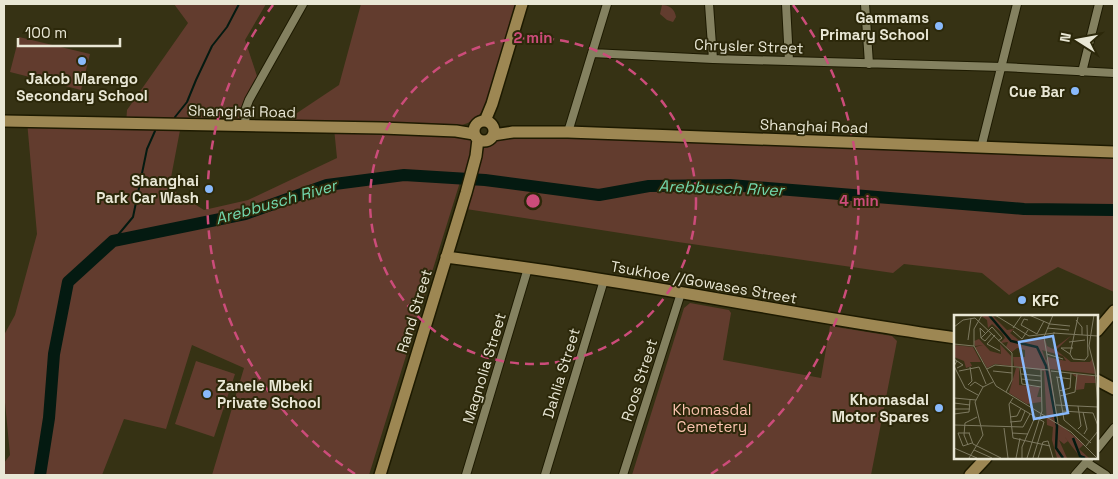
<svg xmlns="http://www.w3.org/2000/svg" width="1118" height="479" viewBox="0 0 1118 479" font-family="'Space Grotesk',sans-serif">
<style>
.green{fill:#623c2e;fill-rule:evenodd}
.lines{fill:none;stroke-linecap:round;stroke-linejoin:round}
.stream{stroke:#041a11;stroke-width:2}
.river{stroke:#041a11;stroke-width:12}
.street-casing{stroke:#1d1a00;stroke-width:10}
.secondary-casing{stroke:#1d1a00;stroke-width:14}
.street{stroke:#848160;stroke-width:8}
.secondary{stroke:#9d8753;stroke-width:11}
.ring{fill:none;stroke:#cc4c7a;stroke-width:2.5;stroke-dasharray:9 6}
.poi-dot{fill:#89bafc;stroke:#2c280a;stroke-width:2}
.labels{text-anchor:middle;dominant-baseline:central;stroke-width:4;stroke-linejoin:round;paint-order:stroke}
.poi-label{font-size:15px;font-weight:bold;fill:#e9e7d5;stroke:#2c280a;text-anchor:end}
.street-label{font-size:15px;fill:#e9e7d5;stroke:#2c280a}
.park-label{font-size:15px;fill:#fac3af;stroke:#2c280a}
.water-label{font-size:16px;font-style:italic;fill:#72d8ad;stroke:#2c280a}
.inset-river{fill:none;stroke:#041a11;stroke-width:2.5}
.inset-road{fill:none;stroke:#7e7a61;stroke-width:1}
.view{fill:#89bafc;fill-opacity:0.15;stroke:#89bafc;stroke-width:2.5}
.inset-edge{fill:none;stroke:#e9e7d5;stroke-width:2.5}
.centre{fill:#cc4c7a;stroke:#2c280a;stroke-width:2.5}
.ring-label{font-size:15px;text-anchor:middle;font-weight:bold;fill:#cc4c7a;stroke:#2c280a;stroke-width:4;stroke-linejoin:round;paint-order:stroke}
</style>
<rect width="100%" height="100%" fill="#363214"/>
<path class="green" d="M174,4H266L245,40L259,82L249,100L245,125H181L169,188L204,210L248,200L337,158L334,128L474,134L469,179L404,175L375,179L406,176L459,180L460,182L369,475H212L244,368L192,345L166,429L124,419L102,475H4V463L10,455L4,392V335L15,315L37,234L27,121L126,124L127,110L188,23ZM102,251L71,281L69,284L56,354L49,421L54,354L68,282Z
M361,4H517L487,103C480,117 472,124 456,126L292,122L291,117L339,85Z
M662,5C669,5 675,9 676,17L673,22L667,20L660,14Z
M19,37L90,54L81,90L10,72Z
M493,135L1114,152V292L1058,267L1009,295L982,273L904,264L893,273L678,242L466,209L486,141L490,139Z
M690,303L729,310L731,313L723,360L821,378L830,326L892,336L897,341L871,475H632L684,308Z
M196,361L235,374L214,437L175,424Z"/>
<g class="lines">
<path class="stream" d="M175,117L187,102L196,80L212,46L227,27L239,4
M113,241L133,217L147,149L155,131"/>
<path class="river" d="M40,475L49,418L54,354L68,282L113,241L245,214L327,185L404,175L485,180L599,195L649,186L730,185L1024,209L1114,210"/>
<defs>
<path id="street" d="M709,4L713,59
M786,4L789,61
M865,4L869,64
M592,53L713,59L1002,67L1114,73
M1082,72L1099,4
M245,125L246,108L249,100L303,4
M568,132L607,4
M981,148L1017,4
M1097,449L1114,428
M1086,462L1106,475
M466,475L528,268
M545,475L604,280
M623,475L681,293
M1075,475L1090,458"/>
<path id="secondary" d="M474 131a10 10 0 1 1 20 0a10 10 0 1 1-20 0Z
M4,121L382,128L456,131L474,134
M485,121L492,104L522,4
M493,135L513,132H568L1114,152
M446,257C499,264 552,271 604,280C721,298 838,322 956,338
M1097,331L1114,311
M1097,380L1114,389
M380,475L466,193L476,156L478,139
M970,475L986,458"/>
</defs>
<use href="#street" class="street-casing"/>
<use href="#secondary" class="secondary-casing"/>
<use href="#street" class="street"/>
<use href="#secondary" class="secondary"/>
</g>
<g class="ring">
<circle cx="533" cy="201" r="163"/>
<path d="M355 474A326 326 0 0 1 273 5M793 5A326 326 0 0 1 711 474"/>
</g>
<g class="poi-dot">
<circle cx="939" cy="26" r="5"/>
<circle cx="82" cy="61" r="5"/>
<circle cx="1075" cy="91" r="5"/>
<circle cx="209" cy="189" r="5"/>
<circle cx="1022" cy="300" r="5"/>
<circle cx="207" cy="394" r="5"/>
<circle cx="939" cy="408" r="5"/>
</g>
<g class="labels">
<g class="poi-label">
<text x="929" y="17">Gammams<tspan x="929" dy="17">Primary School</tspan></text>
<text x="82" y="78" text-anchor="middle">Jakob Marengo<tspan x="82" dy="17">Secondary School</tspan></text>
<text x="1065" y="91">Cue Bar</text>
<text x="199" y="180">Shanghai<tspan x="199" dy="17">Park Car Wash</tspan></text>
<text x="1032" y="300" text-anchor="start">KFC</text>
<text x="217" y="385" text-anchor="start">Zanele Mbeki<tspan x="217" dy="17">Private School</tspan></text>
<text x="929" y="399">Khomasdal<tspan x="929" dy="17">Motor Spares</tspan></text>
</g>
<g class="street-label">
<text transform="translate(749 46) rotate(2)">Chrysler Street</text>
<text transform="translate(242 111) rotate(1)">Shanghai Road</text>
<text transform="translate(814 126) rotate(2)">Shanghai Road</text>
<text transform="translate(704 282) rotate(10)">Tsukhoe //Gowases Street</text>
<text transform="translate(414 311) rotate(-73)">Rand Street</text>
<text transform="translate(484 368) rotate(-73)">Magnolia Street</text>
<text transform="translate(561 373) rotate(-73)">Dahlia Street</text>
<text transform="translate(639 380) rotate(-72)">Roos Street</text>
</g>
<g class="park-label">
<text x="712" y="409">Khomasdal<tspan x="712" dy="17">Cemetery</tspan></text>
</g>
<g class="water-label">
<text transform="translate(721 188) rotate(2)">Arebbusch River</text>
<text transform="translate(276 202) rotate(-16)">Arebbusch River</text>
</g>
</g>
<g transform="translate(954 315)">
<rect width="144" height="144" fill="#363214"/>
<path d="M26,0L39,1L53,15L60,14L56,18L67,27L91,24L93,31L99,34L118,20L102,35L117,47H136L138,44L142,59L96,54L103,107L130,129L125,134L135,143L126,142L110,121L114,126L110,129L105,125L113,143H103L98,125L99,112L93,110L90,56L60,51L59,42H71V35L63,33L58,37L52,32L54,27L46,28L51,23L48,18L38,9L34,13L33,5ZM88,35L109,41L112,46L94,42L92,46ZM25,24L36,36L47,39L46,29L57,41L58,51L41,49L33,53L21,32L29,30L21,31L20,26ZM0,30L19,32L27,47H16L18,51L12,53L10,46L0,42ZM62,53H65V70L86,72L83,82H87V87L73,89L55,78ZM118,59L140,61L142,68H131L130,74L122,75V62Z" fill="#623c2e" fill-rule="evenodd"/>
<path class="inset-river" d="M35,0L57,26L83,32L92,51L103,111L102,133L109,143M119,123L126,141L131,143"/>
<path class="inset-road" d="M28,0L20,14V31L42,71L117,117L143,143M41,0L75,21L101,18M75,0L96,9L116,11M99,0L90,22L104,108M140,0L135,31L141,55L144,92M124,2L116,39L119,44L131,45L134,41L133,10M74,5L70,4L67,10L83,19L90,6M122,5L128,12V20M0,12L9,5L21,3L58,38V65L52,77M59,13L68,0M93,13L115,15M59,16L68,24L74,15M38,18L31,26L27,23L38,12L48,23L44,26M99,18L144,21M41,20L33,29L46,36M27,23L26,13L32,19M14,25L17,3M115,27L131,25M0,29L20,31M93,39L109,44M116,39L107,33H119M0,44L9,50L3,53M3,46L0,51L11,73L24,80M66,53L68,69L87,72M33,54L41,50L95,55M5,56L25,52L32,69M39,56L58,58M97,56L143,61M67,59L87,61M102,62L117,64M103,62L110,105L137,128M67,64L87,66M14,70L18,66L16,52M16,71L21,67L29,72M105,76L116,73L117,58M106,81L121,77L123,59M0,83L22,85M59,83L55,89L59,123L96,131M56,87L90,107L79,143M0,88L16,90M102,90L144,92M124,91L127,111L124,114M0,94H16M108,96L139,98L144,111M129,97L133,114L130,119M0,99L15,97L16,85M56,102L63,101L67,93M56,107L67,106L71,96M0,110L69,112L76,99M50,113L54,143M15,118L19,129L47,143M16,118H4L9,131L18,128M58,118L74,119M14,130L10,120L11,108L23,102M132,131L144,116M0,133L23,143M20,135L38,143M15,143L29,120L21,87L29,72L39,67M62,143L66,123M68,143V132L81,102M73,143L88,96L87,55M84,143L89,127L94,126L99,143"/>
<path class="view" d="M99,21L114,98L80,104L65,27Z"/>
<rect width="144" height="144" class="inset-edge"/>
</g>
<circle cx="533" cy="201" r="8" class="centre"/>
<g class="ring-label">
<text x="533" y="43">2 min</text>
<text x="859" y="206">4 min</text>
</g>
<rect width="1118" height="479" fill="none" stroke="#e9e7d5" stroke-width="10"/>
<g transform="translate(1078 40) rotate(281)" stroke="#2c280a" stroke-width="4" paint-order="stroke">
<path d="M0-4L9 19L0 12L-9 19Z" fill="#e9e7d5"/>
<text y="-8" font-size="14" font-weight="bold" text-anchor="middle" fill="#e9e7d5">N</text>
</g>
<path d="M18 38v8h102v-8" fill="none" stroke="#e9e7d5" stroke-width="2.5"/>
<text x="25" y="38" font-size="15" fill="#e9e7d5" stroke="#2c280a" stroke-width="4" paint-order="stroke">100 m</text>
</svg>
